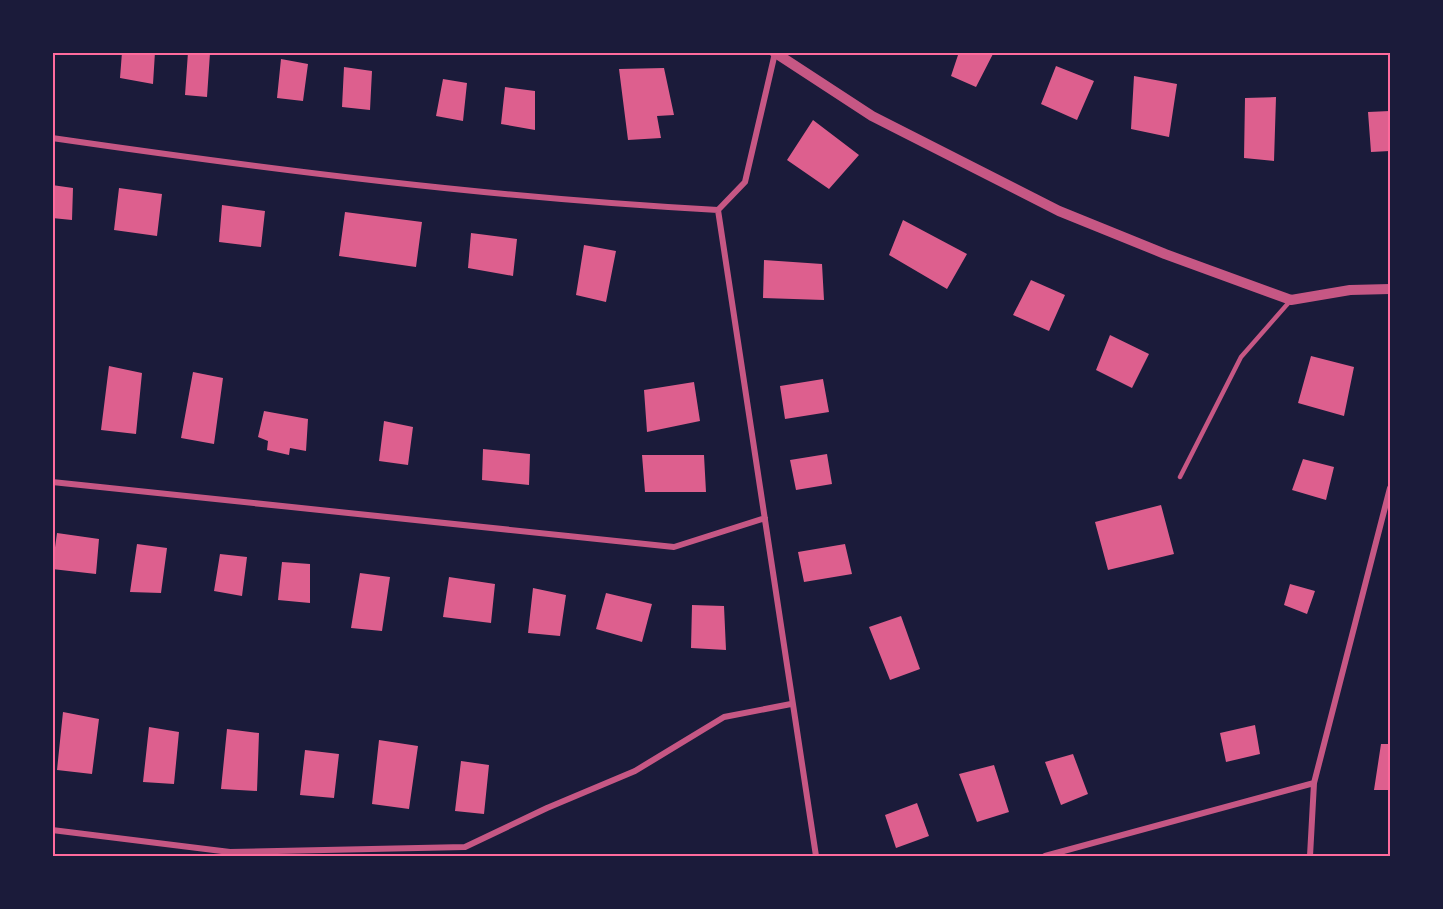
<svg xmlns="http://www.w3.org/2000/svg" width="1443" height="909" viewBox="0 0 1443 909" font-family="'DejaVu Sans',sans-serif">
<style>
.building{fill:#dd5f8e}
.lines{fill:none;stroke-linecap:round;stroke-linejoin:round}
.service{stroke:#c65784;stroke-width:4.5}
.minor{stroke:#c65784;stroke-width:6}
.tertiary{stroke:#c65784;stroke-width:10}
.neatline{fill:none;stroke:#ff6b9d;stroke-width:2}
</style>
<rect width="100%" height="100%" fill="#1b1b3a"/>
<path class="building" d="M122,52H155L153,84L120,78Z
M188,52L210,53L207,97L185,95Z
M959,52H994L976,87L951,76Z
M281,59L308,64L303,101L277,98Z
M1056,66L1094,81L1077,120L1041,104Z
M344,67L372,71L370,110L342,107Z
M664,68L674,115L657,116L661,138L628,140L619,69Z
M1134,76L1177,84L1169,137L1131,129Z
M443,79L467,83L463,121L436,116Z
M505,87L535,91V130L501,124Z
M1276,97L1274,161L1244,158L1245,98Z
M1390,111V151L1371,152L1368,112Z
M813,120L859,155L829,189L787,160Z
M52,185L73,188L72,220L52,218Z
M119,188L162,194L157,236L114,230Z
M222,205L265,211L261,247L219,242Z
M345,212L422,222L416,267L339,256Z
M903,220L967,254L947,289L889,255Z
M471,233L517,239L513,276L468,268Z
M584,245L616,251L606,302L576,295Z
M764,260L822,264L824,300L763,298Z
M1031,280L1065,295L1049,331L1013,315Z
M1110,335L1149,354L1132,388L1096,370Z
M1311,356L1354,367L1344,416L1298,403Z
M109,366L142,373L136,434L101,430Z
M193,372L223,378L214,444L181,438Z
M823,379L829,412L785,419L780,386Z
M694,382L700,421L647,432L644,390Z
M264,411L308,419L306,451L290,448L289,455L267,450L268,441L258,437Z
M384,421L413,427L408,465L379,461Z
M483,449L530,454L529,485L482,480Z
M827,454L832,484L796,490L790,460Z
M642,455H704L706,492H645Z
M1303,459L1334,467L1326,500L1292,490Z
M1161,505L1174,554L1108,570L1095,522Z
M57,533L99,539L96,574L52,569Z
M137,544L167,548L161,593L130,592Z
M845,544L852,574L804,582L798,552Z
M220,554L247,557L242,596L214,591Z
M282,562L310,564V603L278,600Z
M360,573L390,577L382,631L351,628Z
M449,577L495,584L491,623L443,617Z
M1290,584L1315,591L1307,614L1284,605Z
M533,588L566,595L560,636L528,633Z
M606,593L652,604L642,642L596,629Z
M692,605L724,606L726,650L691,648Z
M901,616L920,669L890,680L869,627Z
M63,712L99,719L92,774L57,770Z
M1255,725L1260,754L1226,762L1220,733Z
M149,727L179,732L174,784L143,782Z
M227,729L259,733L257,791L221,789Z
M379,740L418,746L409,809L372,804Z
M1381,744H1390V790H1374Z
M305,750L339,754L334,798L300,795Z
M1073,754L1088,794L1061,805L1045,762Z
M461,761L489,765L484,814L455,811Z
M994,765L1009,812L977,822L959,774Z
M917,803L929,836L896,848L885,815Z"/>
<g class="lines">
<path class="service" d="M1180,477L1241,357L1291,300"/>
<path class="minor" d="M775,53L745,182L718,210L816,856
M52,138C273,170 495,198 718,210
M52,482L674,547L765,518
M52,830L230,852L465,847L547,808L635,771L724,717L791,704
M1045,856L1314,783
M1310,856L1314,783L1390,488"/>
<path class="tertiary" d="M774,52L872,116L1059,211L1165,254L1291,300L1350,290L1390,289"/>
</g>
<rect width="1443" height="909" fill="none" stroke="#1b1b3a" stroke-width="108"/>
<rect x="54" y="54" width="1335" height="801" class="neatline"/>
</svg>
